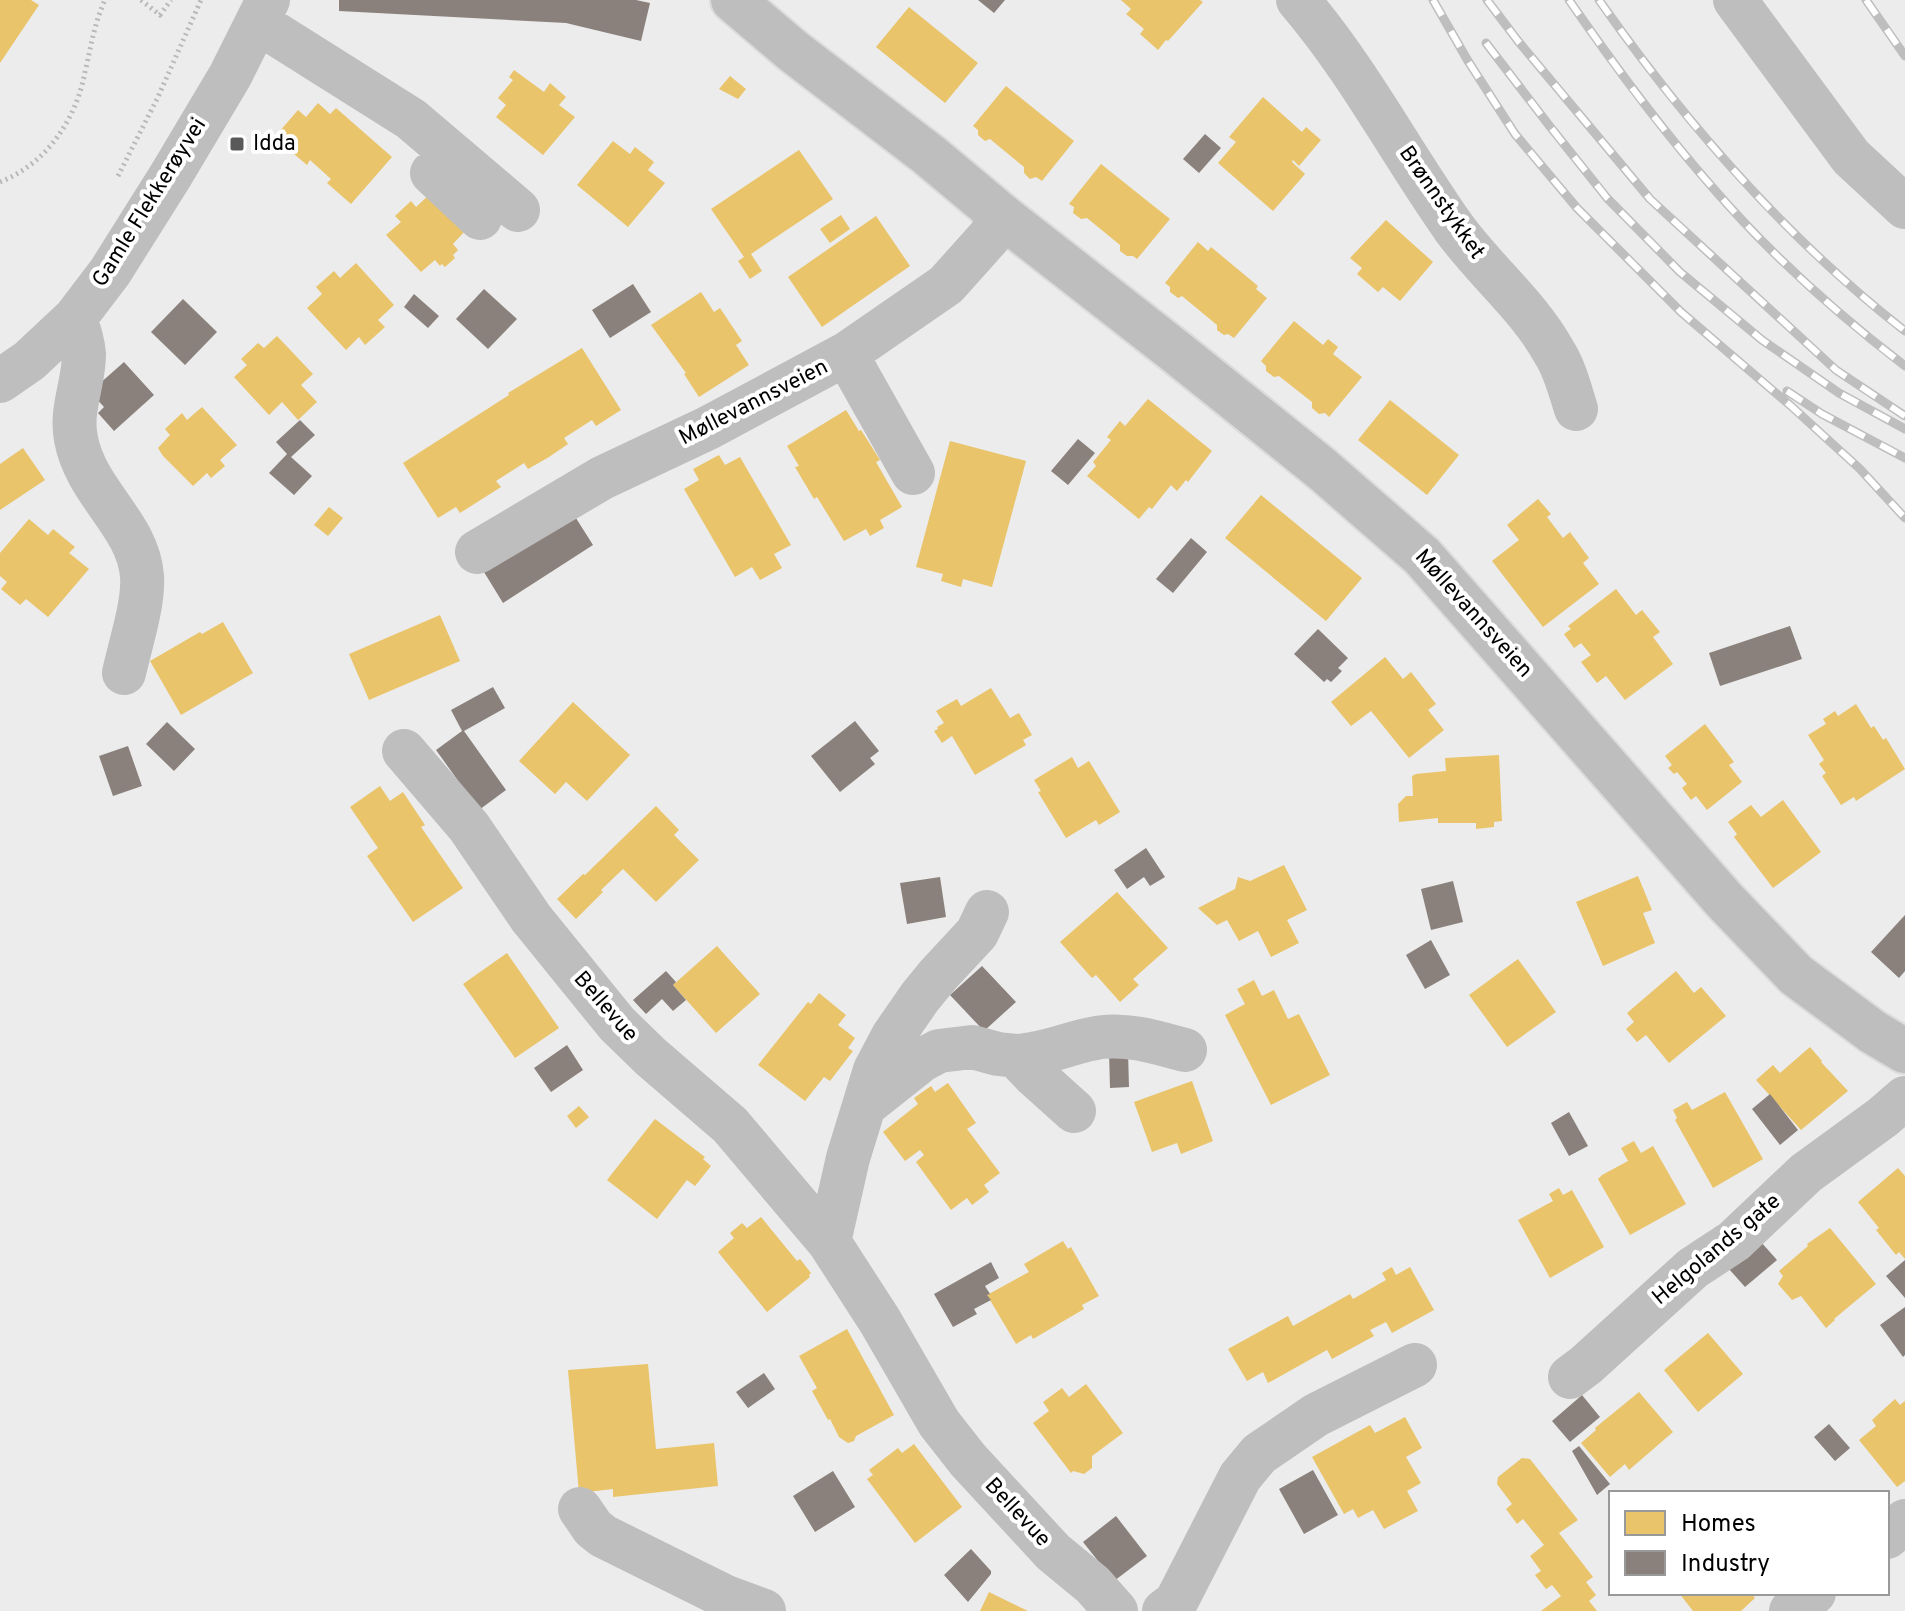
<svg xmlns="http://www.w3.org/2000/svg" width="1905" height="1611" viewBox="0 0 1905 1611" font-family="Overpass,sans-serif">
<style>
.green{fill:#ececec;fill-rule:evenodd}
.homes{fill:#e9c46a}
.industry{fill:#8a817c}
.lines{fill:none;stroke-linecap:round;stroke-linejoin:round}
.major-casing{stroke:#dbdbdb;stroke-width:48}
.path{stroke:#b9b9b9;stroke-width:5;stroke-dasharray:2 4;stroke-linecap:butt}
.minor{stroke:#bebebe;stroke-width:44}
.major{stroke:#bebebe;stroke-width:44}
.rail-casing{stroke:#bebebe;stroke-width:9}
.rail{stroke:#fff;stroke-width:6;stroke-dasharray:18;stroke-linecap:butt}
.poi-dot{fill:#595959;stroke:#fff;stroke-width:3}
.labels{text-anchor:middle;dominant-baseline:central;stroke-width:8;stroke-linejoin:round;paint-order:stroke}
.poi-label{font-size:22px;fill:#000;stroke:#fff;text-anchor:start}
.street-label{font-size:22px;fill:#000;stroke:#fff}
</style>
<rect width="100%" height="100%" fill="#fff"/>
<path class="green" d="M0,0H1905V1611H0ZM1611,1493H1887V1593H1611Z"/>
<path class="homes" d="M0,0H31L39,5L0,63Z
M1121,0H1200L1203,2L1168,41L1166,40L1158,50L1140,34L1144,29L1126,14L1131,9Z
M909,7L978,63L945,103L876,47Z
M514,70L544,92L550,83L566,97L559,105L575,117L543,155L496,117L506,105L498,98L513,80L509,77Z
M730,76L746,89L738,99L719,89Z
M1006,86L1074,141L1042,181L1036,177L1030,179L1024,173V167L990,139L985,141L978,135V130L973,126Z
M1263,97L1302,132L1306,127L1321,140L1299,166L1293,160L1292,162L1305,174L1273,211L1218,163L1236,142L1229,137Z
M318,103L330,114L336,108L392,157L351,204L327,183L331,179L310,160L307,165L282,144L287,139L279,132L298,110L306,117Z
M613,141L630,154L635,147L654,162L648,170L665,183L628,227L577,185Z
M799,150L833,199L751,254L762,271L750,279L738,261L744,257L711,209Z
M1101,164L1170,219L1137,259L1133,256H1127L1120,251V245L1087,218L1081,219L1073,213L1074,207L1069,204Z
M430,194L465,231L453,244L458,250L453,255L455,258L445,267L442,264L440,266L435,260L421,272L386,235L401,222L395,216L411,201L416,207Z
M841,215L850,229L830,243L820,229Z
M876,216L910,266L822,327L788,277Z
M1386,220L1433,262L1400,301L1383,287L1378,292L1357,274L1362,268L1350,258Z
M1198,242L1208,251L1211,247L1258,286L1256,289L1267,298L1234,338L1228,334L1224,335L1217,330V325L1182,296L1178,298L1170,292V287L1165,283Z
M356,263L394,305L378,320L385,327L365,345L359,337L346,350L307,308L322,294L316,287L334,271L340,278Z
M701,292L714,312L720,308L742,341L736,345L749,365L699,397L684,374L686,373L651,325Z
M1294,321L1323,345L1328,339L1338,347L1333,354L1362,377L1329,417L1325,413L1319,414L1312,408V402L1279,376L1274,377L1266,371V366L1261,361Z
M277,336L313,374L301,385L317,402L298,420L282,402L269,415L234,377L247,365L241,359L258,343L264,348Z
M582,348L621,410L596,426L592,420L564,438L568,444L549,457L528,469L524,463L496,481L501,487L460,513L456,507L438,518L403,463L509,395L508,393Z
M1148,399L1212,451L1188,482L1186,480L1177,491L1171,485L1152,509L1149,507L1139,519L1087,476L1096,466L1093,462L1111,440L1107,437L1120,421L1125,426Z
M1390,400L1459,455L1427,495L1358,440Z
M202,407L237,445L220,460L225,466L211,478L207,473L193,486L163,456L158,448L170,435L165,429L182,413L187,420Z
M846,410L859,431L861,430L880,460L876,462L902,507L880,520L884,528L870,536L866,529L844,541L817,497L814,499L795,467L799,466L787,446Z
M950,441L1026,461L992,587L963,579L961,587L941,581L943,574L916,567Z
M23,448L45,480L0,510V464Z
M719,455L725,465L740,457L791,545L774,554L782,568L760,580L752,567L735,577L684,489L699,480L693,469Z
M1261,495L1362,578L1326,621L1225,538Z
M1538,499L1551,514L1547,517L1563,538L1570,532L1589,558L1583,563L1599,584L1543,627L1492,561L1519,540L1507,525Z
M329,507L343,518L328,536L314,525Z
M29,519L48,535L53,529L75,547L69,553L89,569L48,617L26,599L20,605L1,589L7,582L0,576V553Z
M1616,589L1636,615L1642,610L1660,632L1653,637L1673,664L1625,700L1606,676L1597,683L1581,662L1591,655L1581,643L1574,648L1564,634L1571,629L1568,626Z
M440,615L460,661L369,700L349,654Z
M223,622L253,673L181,715L150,661L200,632L202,634Z
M1385,657L1403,679L1411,672L1436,704L1428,710L1444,730L1409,758L1371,711L1351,726L1331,702Z
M991,688L1010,718L1019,713L1032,735L1023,740L1026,745L975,775L952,736L942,743L934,731L938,729L937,727L944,723L936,711L957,699L961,706Z
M573,702L630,755L587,801L566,782L555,794L519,761Z
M1856,704L1871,728L1874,726L1883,740L1886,738L1905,769L1856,801L1854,797L1841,805L1822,776L1826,773L1819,764L1824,760L1808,735L1826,724L1823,719L1835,711L1838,716Z
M1705,724L1734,762L1729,765L1742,782L1707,810L1696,796L1691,800L1682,788L1687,784L1677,772L1674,774L1668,768L1672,765L1665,756Z
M1499,755L1502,821L1494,822V827L1476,829V823H1438V818L1399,822L1398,804L1406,796H1413L1412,776L1416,774L1446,771L1445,758Z
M1072,757L1078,768L1089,761L1120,812L1099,825L1096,820L1066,838L1038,792L1041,791L1034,780Z
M380,786L390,801L403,792L425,825L421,827L463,888L413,922L367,856L378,848L350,807Z
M1783,800L1821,852L1773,888L1734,837L1737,834L1728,822L1751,805L1761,817Z
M656,806L679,830L674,835L699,860L656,902L623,869L601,890L603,892L576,919L557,899L583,874L585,875Z
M1284,865L1307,910L1287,920L1299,943L1271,957L1258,931L1239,941L1227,920L1217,925L1198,908L1235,889L1238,877L1250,881Z
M1638,876L1652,910L1643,913L1655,943L1603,966L1576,902Z
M1117,892L1168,948L1133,979L1139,985L1120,1002L1096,975L1092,978L1060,942Z
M717,946L760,994L716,1033L673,985Z
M507,953L559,1028L515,1058L463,984Z
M1518,959L1556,1012L1507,1047L1469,995Z
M1676,971L1694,993L1701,987L1726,1016L1669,1063L1646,1035L1637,1042L1626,1029L1634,1022L1627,1013Z
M1254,980L1262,996L1274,990L1288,1019L1299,1014L1330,1075L1271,1105L1225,1015L1245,1004L1237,989Z
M819,993L846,1015L838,1025L855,1038L848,1048L853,1051L830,1081L824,1077L805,1101L758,1065L808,1002L811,1004Z
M1810,1047L1822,1061L1821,1062L1848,1091L1801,1130L1756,1080L1773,1065L1780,1073Z
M1192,1081L1213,1141L1181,1154L1177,1143L1152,1152L1134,1102Z
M948,1083L976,1123L967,1129L1000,1173L984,1185L989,1192L972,1205L967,1198L951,1210L916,1162L924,1155L920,1150L905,1161L883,1132L918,1104L914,1098L931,1086L935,1092Z
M1725,1092L1763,1159L1713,1188L1675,1120L1677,1118L1673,1110L1687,1102L1692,1110Z
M579,1106L589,1117L576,1128L567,1116Z
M655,1119L705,1157L703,1159L711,1166L695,1186L687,1180L657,1219L607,1180Z
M1634,1141L1641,1153L1653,1146L1686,1204L1630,1235L1598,1179L1602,1175L1628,1161L1621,1148Z
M1898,1168L1905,1176V1259L1899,1252L1896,1255L1876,1230L1879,1228L1858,1202Z
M1559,1188L1563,1195L1572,1190L1604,1247L1550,1278L1518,1220L1553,1201L1549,1194Z
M761,1217L797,1261L800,1259L811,1273L809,1275L810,1277L767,1312L718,1252L734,1238L730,1233L742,1223L747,1228Z
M1830,1228L1876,1284L1834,1319L1835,1320L1826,1328L1801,1296L1792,1300L1778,1284L1783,1276L1779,1271L1808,1246L1807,1244Z
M1063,1241L1068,1249L1071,1247L1099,1296L1082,1305L1084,1309L1033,1339L1031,1335L1016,1344L987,1295L1029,1272L1024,1264Z
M1392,1267L1396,1275L1410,1267L1434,1310L1392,1333L1386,1322L1370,1330L1374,1336L1332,1359L1327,1350L1268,1383L1263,1372L1247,1381L1228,1349L1288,1316L1293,1326L1350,1294L1353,1299L1386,1280L1382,1273Z
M847,1329L894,1415L856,1436L854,1441L848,1443L839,1437L830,1419L828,1420L812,1391L817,1388L799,1356Z
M1708,1333L1743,1374L1698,1412L1664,1370Z
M648,1364L656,1449L714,1443L718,1486L613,1497V1489L579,1493L568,1370Z
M1086,1384L1123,1433L1092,1456V1468L1084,1474L1073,1471L1071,1473L1033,1423L1049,1411L1043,1402L1062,1388L1069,1397Z
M1639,1392L1673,1432L1629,1470L1625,1464L1610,1477L1581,1443L1596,1430L1595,1428Z
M1895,1399L1900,1405L1905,1401V1481L1897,1487L1859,1440L1876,1426L1872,1420Z
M1405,1417L1422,1448L1406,1457L1421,1483L1407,1491L1418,1511L1384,1529L1373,1510L1358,1518L1353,1509L1344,1514L1312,1457L1370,1425L1375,1433Z
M914,1444L962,1507L915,1543L867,1479L873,1475L869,1470L898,1448L902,1453Z
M1522,1458L1530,1459L1578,1520L1559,1533L1593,1577L1586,1582L1596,1595L1589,1601L1597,1611H1541L1561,1596L1552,1585L1546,1589L1535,1575L1541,1571L1530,1556L1544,1545L1523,1519L1517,1524L1506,1509L1512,1504L1497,1484L1498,1477Z
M989,1592L1028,1611H980Z
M1679,1593H1751L1755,1598L1741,1611H1693Z"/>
<path class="industry" d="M339,0H636L650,3L641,41L566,23L339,11Z
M978,0H1005L994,13Z
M1205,134L1221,148L1199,173L1183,159Z
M633,284L651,312L610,338L592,310Z
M484,289L517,319L488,349L456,319Z
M414,294L439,316L428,328L404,307Z
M183,299L217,332L185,365L151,332Z
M124,362L154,395L114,431L98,413L104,407L90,392Z
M300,420L315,435L291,457L312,476L294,495L269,473L287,454L276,442Z
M1078,439L1095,453L1068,485L1051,471Z
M574,515L593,545L503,603L484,572Z
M1191,538L1207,552L1173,593L1156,579Z
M1790,626L1802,659L1720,686L1709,653Z
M1318,629L1348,658L1338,668L1342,671L1331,682L1327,679L1324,682L1294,654Z
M493,687L505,708L464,731L506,790L479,810L436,750L462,731L451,710Z
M855,721L879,751L870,758L875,764L840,792L811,756Z
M167,722L195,749L174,771L146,744Z
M128,746L142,786L113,796L99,756Z
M1146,848L1165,877L1150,886L1144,877L1127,889L1114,870Z
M940,877L946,917L907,924L900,883Z
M1453,881L1463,922L1431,930L1421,889Z
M1905,915V971L1899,978L1871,952Z
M1431,940L1450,975L1425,989L1406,955Z
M982,966L1016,1002L984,1031L950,995Z
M666,971L676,982L673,985L686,1000L673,1011L662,999L646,1014L633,1000Z
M567,1045L583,1070L551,1092L534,1068Z
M1109,1051H1128L1129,1087L1110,1088Z
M1770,1094L1798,1130L1780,1145L1752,1109Z
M1569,1112L1588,1146L1569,1156L1551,1123Z
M1761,1242L1777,1260L1745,1287L1729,1269Z
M1905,1260V1298L1886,1276Z
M991,1262L999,1278L985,1286L990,1294L987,1295L991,1300L974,1309L977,1314L953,1327L934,1294Z
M1905,1307V1355L1903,1357L1880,1325Z
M764,1373L775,1389L748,1408L736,1392Z
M1582,1395L1600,1417L1570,1442L1552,1421Z
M1829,1424L1850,1448L1835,1461L1814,1437Z
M1579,1446L1610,1484L1597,1495L1572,1451Z
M1313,1470L1338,1515L1304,1534L1279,1489Z
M833,1471L855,1507L815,1532L793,1496Z
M1116,1516L1147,1556L1114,1581L1083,1542Z
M971,1549L991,1571V1574L968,1602L944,1575Z"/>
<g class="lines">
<defs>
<path id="major" d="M733,0L793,51L929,155L1002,216L1175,351L1322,469L1422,556L1725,901L1796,975L1873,1032L1905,1051"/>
</defs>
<use href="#major" class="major-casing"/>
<path class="path" d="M141,0L160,15L171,0
M118,176L158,97L201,0
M0,182C46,164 76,120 85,72C91,47 94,24 105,0"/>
<path class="minor" d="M1298,0C1358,70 1401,153 1454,228C1485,271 1528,305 1554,352C1565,369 1570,390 1576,409
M1735,0L1851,157L1905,207
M257,22L411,119L518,210
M432,173L480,218
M75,318C79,329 83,342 84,354C84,384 70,409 76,439C86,493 138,524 142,576C144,604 130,645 124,673
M846,354L913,473
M0,381L29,361L75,318L110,272L171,175L230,76L268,0
M477,552L602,478L708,428L846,354L946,285L989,237L1002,216
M404,751L469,827L531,918L617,1024L651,1057L730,1125L829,1242L880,1321L939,1423L968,1460L1053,1552L1093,1585L1116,1611
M1016,1056C1047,1055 1075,1040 1103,1037C1131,1034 1158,1043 1185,1050
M864,1106L922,1060L939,1051L972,1047L998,1054L1016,1056L1035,1076L1074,1111
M829,1242L848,1158L875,1070L893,1036L920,997L938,975L977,933L987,912
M1570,1377L1586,1365L1693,1268L1734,1241L1806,1173L1883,1117L1905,1098
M580,1509L593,1528L603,1536L726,1597L764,1611
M1887,1537L1905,1521
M1164,1611L1176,1602L1240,1477L1259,1454L1316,1415L1415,1365
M1791,1611L1814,1593"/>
<use href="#major" class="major"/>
<defs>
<path id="rail" d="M1433,0L1468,61L1515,134L1577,208L1681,312L1791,406L1860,469L1905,518
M1487,0L1518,41L1650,199L1836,370L1905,416
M1569,0C1614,65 1661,129 1713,188C1770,254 1836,313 1905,366
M1599,0C1686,124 1786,238 1905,331
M1866,0L1905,56
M1486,43L1548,124L1607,198L1680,272L1762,340L1839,393L1905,429
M1787,391L1822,414L1905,458"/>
</defs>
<use href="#rail" class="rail-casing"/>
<use href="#rail" class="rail"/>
</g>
<rect class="poi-dot" x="229" y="136" width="16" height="16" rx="4"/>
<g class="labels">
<g class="poi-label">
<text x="253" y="144">Idda</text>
</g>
<g class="street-label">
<text transform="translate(150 203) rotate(-58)">Gamle Flekkerøyvei</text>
<text transform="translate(1441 203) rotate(55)">Brønnstykket</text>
<text transform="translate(754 403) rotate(-27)">Møllevannsveien</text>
<text transform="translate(1473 614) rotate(48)">Møllevannsveien</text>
<text transform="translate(605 1007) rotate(49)">Bellevue</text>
<text transform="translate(1717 1250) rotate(-40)">Helgolands gate</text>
<text transform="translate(1017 1513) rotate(47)">Bellevue</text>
</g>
</g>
<rect x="1609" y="1491" width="280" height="104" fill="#ffffff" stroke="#999999" stroke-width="2"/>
<rect x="1625" y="1511" width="40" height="24" fill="#e9c46a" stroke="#999999" stroke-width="2"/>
<text x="1681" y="1531" font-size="24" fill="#000000">Homes</text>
<rect x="1625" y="1551" width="40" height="24" fill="#8a817c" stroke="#999999" stroke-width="2"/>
<text x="1681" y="1571" font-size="24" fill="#000000">Industry</text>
</svg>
